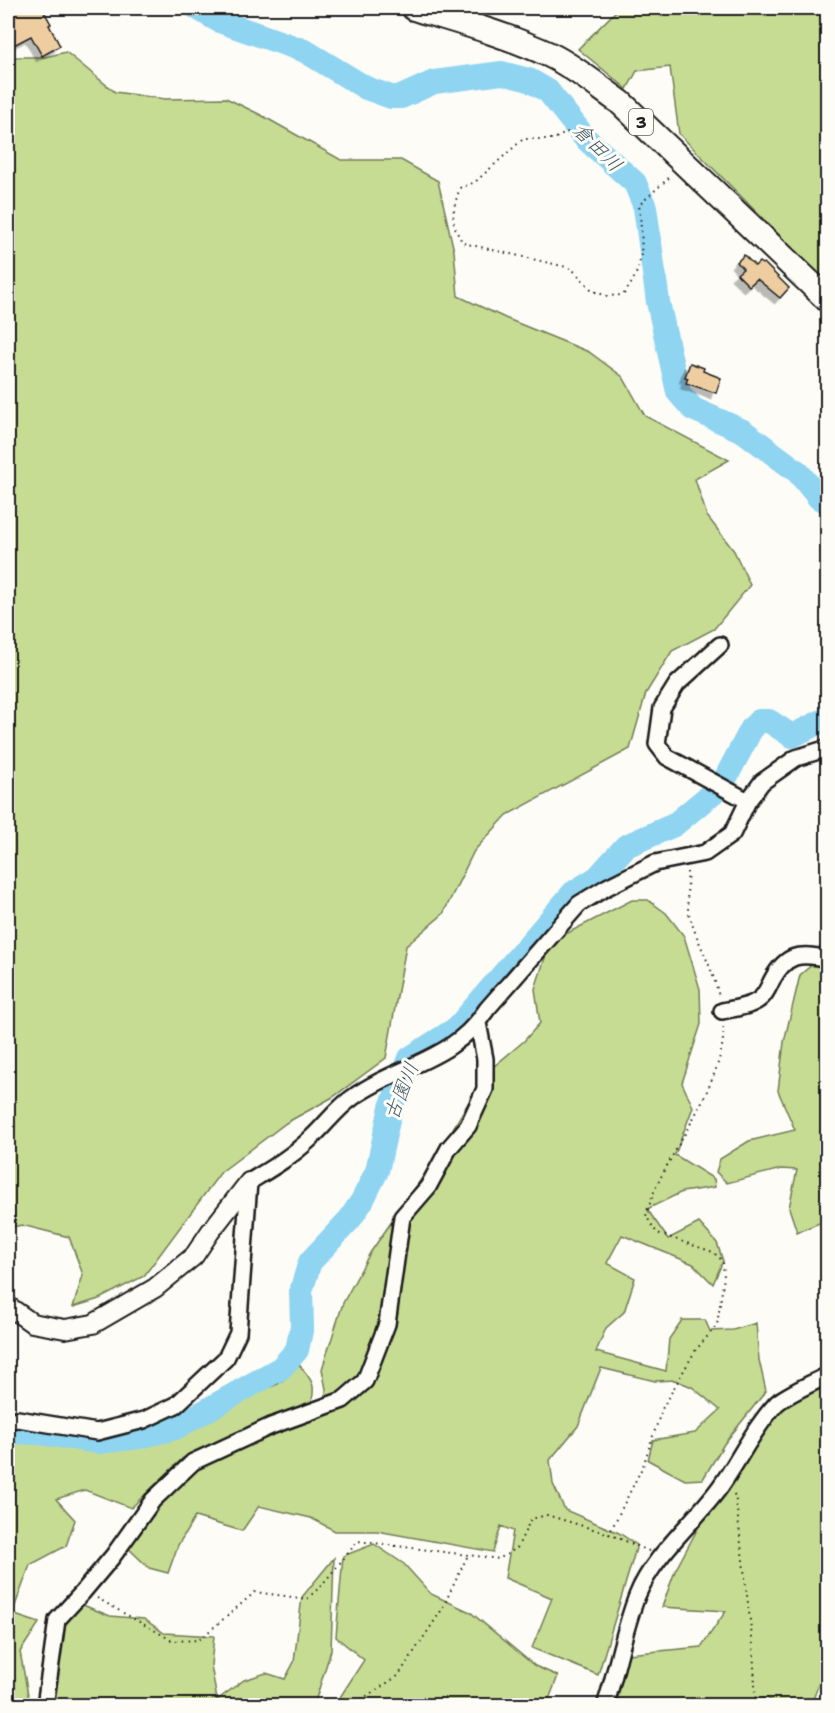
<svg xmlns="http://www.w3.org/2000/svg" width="835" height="1713" viewBox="0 0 835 1713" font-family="'Shantell Sans','Klee One',sans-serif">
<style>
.green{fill:#c6dc92;stroke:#717c57;stroke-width:1.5}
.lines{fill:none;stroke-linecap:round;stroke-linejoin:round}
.river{stroke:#8fd4f1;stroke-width:24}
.building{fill:#eecea0;stroke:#1c1c1c;stroke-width:1.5;filter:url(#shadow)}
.minor-casing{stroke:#1c1c1c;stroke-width:20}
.tertiary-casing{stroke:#1c1c1c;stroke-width:22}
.trunk-casing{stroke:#1c1c1c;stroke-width:28}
.path{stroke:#1c1c1c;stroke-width:2;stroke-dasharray:1.5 4.5;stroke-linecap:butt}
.minor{stroke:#fdfcf7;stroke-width:15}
.tertiary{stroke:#fdfcf7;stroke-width:18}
.trunk{stroke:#fdfcf7;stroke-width:24}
.labels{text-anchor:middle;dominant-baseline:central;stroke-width:6;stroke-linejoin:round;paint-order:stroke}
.shield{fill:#fdfcf7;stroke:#605f5e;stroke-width:1.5}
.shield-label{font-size:16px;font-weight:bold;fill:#1c1c1c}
.water-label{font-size:20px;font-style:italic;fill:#445c67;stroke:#fdfcf7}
</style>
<defs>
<filter id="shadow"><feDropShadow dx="-5.5" dy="5.5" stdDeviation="0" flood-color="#0004"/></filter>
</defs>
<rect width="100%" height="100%" fill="#fdfcf7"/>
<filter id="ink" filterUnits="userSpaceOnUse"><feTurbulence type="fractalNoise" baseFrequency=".0167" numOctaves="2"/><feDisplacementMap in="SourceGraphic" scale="12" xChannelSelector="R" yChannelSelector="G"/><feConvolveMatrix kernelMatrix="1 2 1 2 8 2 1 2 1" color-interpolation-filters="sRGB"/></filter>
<g filter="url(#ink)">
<path class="green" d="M617,8H827V283L679,134L670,67L637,71L627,89L578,49L615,12Z
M66,52L115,92L165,99L226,98L261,115L341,160H401L438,181L454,251L458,296L505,318L589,352L623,377L645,416L729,460L695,479L707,516L734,551L750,585L714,629L672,651L646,693L630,749L507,815L474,851L443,914L406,946L386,1058L333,1097L286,1123L221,1172L144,1276L99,1299L73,1307L83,1275L69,1237L22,1225L8,1228V57H45Z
M632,900H648L666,913L684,936L700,989L701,1024L682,1083L693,1107L675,1155L714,1179L715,1187L682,1192L647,1209L668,1239L699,1223L717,1243L723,1261L713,1284L693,1264L622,1235L607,1263L635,1278L624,1312L606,1328L596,1352L666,1371L669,1339L682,1320H705L710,1331L733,1330L756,1323L759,1360L766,1391L724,1444L703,1479L685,1480L648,1460L653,1440L695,1433L720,1410L692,1387L675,1380L655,1381L601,1368L578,1426L550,1460L553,1484L565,1510L619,1533L637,1545L598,1675L532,1648L552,1598L505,1578L513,1531L501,1526L493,1552L377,1531H335L311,1518L259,1506L242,1531L195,1517L178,1545L168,1573L149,1568L125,1545L166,1495L209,1460L245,1439L287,1429L325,1411L326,1389L322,1369L343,1303L370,1253L433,1162L486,1073L524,1041L540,1023L535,989L550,942Z
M827,952V1220L797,1232L789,1208L797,1170L781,1169L727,1183L716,1172L720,1159L749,1141L795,1130L778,1091L784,1042L800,975Z
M296,1361C313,1382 317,1382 310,1409L265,1423L183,1458L131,1508L85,1490L56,1499L75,1520L66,1546L30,1565L12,1614L39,1623L20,1652L30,1705L8,1706V1431L23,1428L109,1439L150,1432L278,1384L291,1373Z
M827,1365L828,1659L811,1705H777L767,1698L744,1701L745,1706H616L628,1654L701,1647L726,1611L662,1607L675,1571L698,1528L709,1494L745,1434L774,1393Z
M374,1544L404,1564L431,1594L470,1612L535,1666L558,1676L548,1702L536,1706L335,1705L364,1660L336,1637L343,1556Z
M334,1558L331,1650L314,1705L42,1706L38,1693L53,1631L78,1603L110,1616L144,1619L164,1633L214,1636L211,1665L217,1700L244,1680L266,1673L285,1679L294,1662L302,1597Z"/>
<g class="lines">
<path class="river" d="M197,8L219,21L305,51L366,88L391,97H401L434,82L502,73L529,80L548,91L585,138L635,183L645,207L658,302L678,392L693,409L743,431L798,472L819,498L828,501
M8,1432L38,1433L98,1442L139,1437L175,1428L281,1368L297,1350L302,1326L301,1291L310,1262L350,1219L362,1201L377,1171L391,1107L410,1058L457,1028L573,893L597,878L626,846L674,825L715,791L725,779L752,728L759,721H769L792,736L828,718"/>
</g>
<path class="building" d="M8,8H42L51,24L49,25L60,46L42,56L31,36L8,48Z
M744,255L755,266L759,262L762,264L764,263L789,288L780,298L757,279L749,286L737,274L743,269L737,262Z
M690,363L704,368L703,371L721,378L716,393L686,383L688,378L685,377Z"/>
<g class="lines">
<defs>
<path id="minor" d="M720,645L677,684L662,708L657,744L667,757L748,801
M722,1011C735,1008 752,1007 762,997C766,993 769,986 772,980C786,954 800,952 828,959
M8,1421L18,1419L97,1432L144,1420L176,1405L226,1358L238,1333L249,1182C270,1169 291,1157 309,1140C324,1127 336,1109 352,1098C399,1064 453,1062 487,1009L579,904L607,887L655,863L705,853L732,834L748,801L762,782L796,758L828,748
M45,1706L57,1620L82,1593L113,1556L153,1500L193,1462L271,1426L343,1400L365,1381L387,1324L402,1217L428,1187L449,1148L468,1126L485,1089V1059L478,1023
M605,1706C617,1670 623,1632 637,1596C654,1554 693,1524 720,1487C739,1461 753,1429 776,1404C785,1395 815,1382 828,1375"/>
<path id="tertiary" d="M8,1306L32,1323L65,1329L93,1324L155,1288L194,1256L210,1232L249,1182"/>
<path id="trunk" d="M414,8C460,22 507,35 550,55C575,67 597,86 620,102L828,300"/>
</defs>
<use href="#minor" class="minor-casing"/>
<use href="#tertiary" class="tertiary-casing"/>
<use href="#trunk" class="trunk-casing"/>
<path class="path" d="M568,132L554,139H523L475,182L460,188C452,212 449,221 463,243L571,268L593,291L607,296L623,295C647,266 642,239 639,205L672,175
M687,872C688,885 686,901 689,914C697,943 714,969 719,998
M8,956L15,958
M734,1494L736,1501L753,1646L756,1706
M649,1551L609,1534L643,1466L662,1409L695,1351L717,1325L724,1277L723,1261L713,1252L657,1233L646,1216C650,1204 653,1192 659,1181C679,1140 728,1071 723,1025
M97,1598L173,1641L199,1640L255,1592L307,1599L321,1586L358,1541L499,1559L517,1548L531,1519L547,1515L609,1534
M351,1706L398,1676L441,1611L468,1555"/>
<use href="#minor" class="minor"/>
<use href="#tertiary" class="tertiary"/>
<use href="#trunk" class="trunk"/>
</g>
</g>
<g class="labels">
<rect class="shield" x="629" y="109" width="24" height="26" rx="4.5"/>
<g class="shield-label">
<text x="641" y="122">3</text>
</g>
<g class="water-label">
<text transform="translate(598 147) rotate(45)">倉田川</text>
<text transform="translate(401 1091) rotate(-68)">古園川</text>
</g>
</g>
<rect width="835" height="1713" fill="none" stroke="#fdfcf7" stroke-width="30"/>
<rect x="15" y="15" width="805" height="1683" fill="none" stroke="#1c1c1c" stroke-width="2" filter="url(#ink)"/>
</svg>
